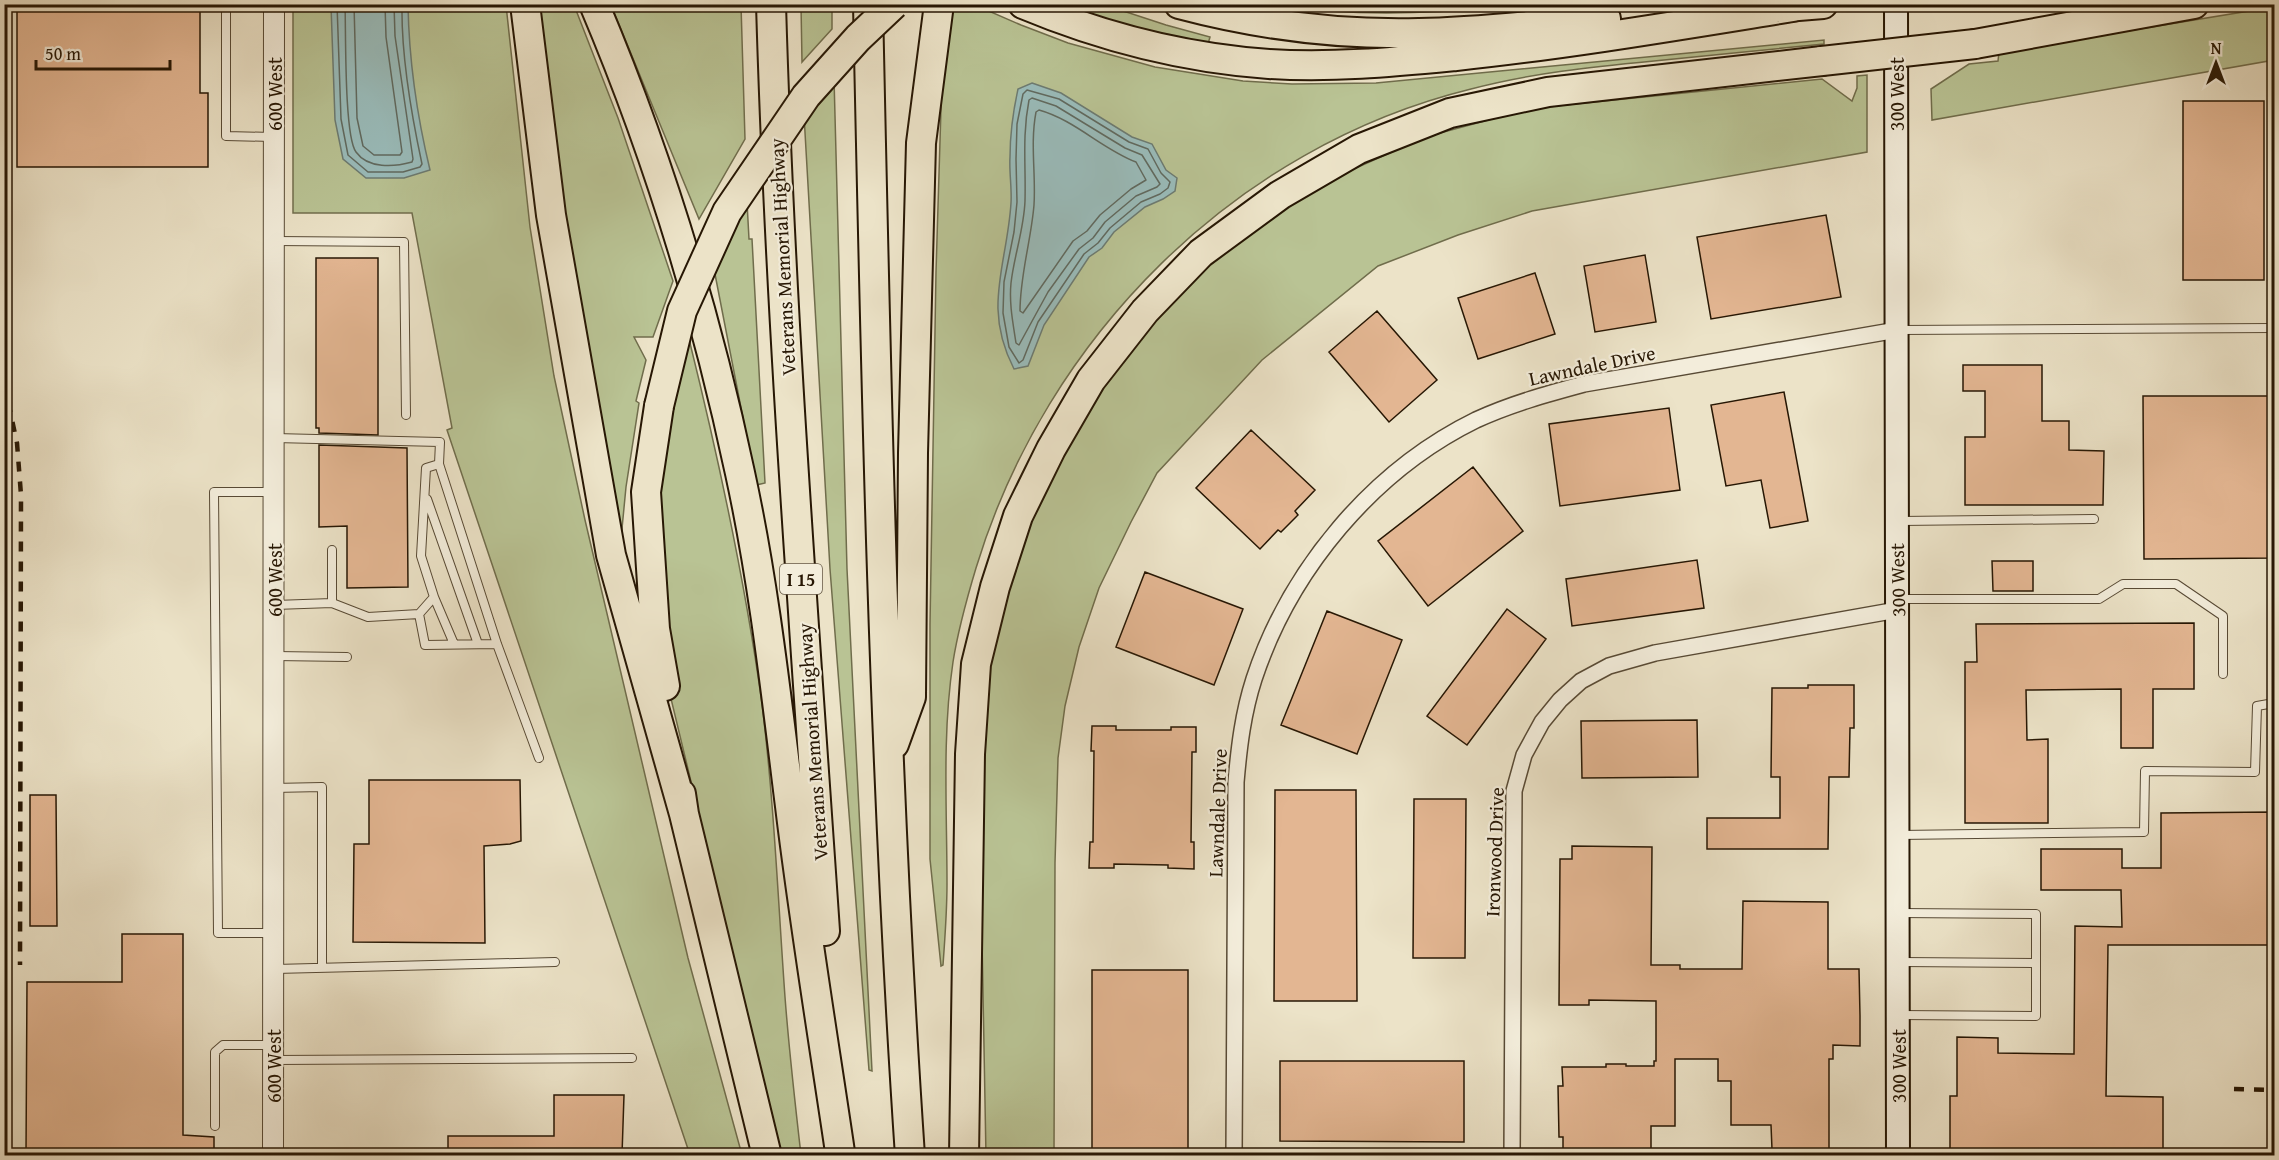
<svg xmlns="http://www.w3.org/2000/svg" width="2279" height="1160" viewBox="0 0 2279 1160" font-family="'Gentium Book Plus',serif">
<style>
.green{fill:#b9c394;stroke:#706d4c;stroke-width:1.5}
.water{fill:#9abdbc;stroke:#6c7b72;stroke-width:1.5}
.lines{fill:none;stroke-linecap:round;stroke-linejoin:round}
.shore{stroke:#606a60;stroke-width:1.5}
.building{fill:#e3b692;stroke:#271704;stroke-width:1.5}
.service-casing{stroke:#584a35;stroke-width:10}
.minor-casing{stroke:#584a35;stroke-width:18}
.tertiary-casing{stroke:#584a35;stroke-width:22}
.secondary-casing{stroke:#271704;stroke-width:26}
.motorway-casing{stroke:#271704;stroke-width:32}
.service{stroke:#f3eddb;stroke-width:8}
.minor{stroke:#f3eddb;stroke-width:15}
.tertiary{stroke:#f3eddb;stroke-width:20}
.secondary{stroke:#f3eddb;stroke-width:22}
.motorway{stroke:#ece3c8;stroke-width:28}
.rail{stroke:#271704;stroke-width:4.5;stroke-dasharray:10 10;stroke-linecap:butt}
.motorway-bridge-casing{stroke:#271704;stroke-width:32;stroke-linecap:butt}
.motorway-bridge{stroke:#ece3c8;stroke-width:28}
.labels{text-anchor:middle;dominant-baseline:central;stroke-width:4.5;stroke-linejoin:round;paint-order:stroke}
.shield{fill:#f3eddb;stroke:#645744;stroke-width:1.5}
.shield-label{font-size:18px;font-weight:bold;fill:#271704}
.street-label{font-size:20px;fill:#271704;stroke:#f3eddb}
</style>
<rect width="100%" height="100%" fill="#ece3c8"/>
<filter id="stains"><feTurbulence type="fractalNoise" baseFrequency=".00333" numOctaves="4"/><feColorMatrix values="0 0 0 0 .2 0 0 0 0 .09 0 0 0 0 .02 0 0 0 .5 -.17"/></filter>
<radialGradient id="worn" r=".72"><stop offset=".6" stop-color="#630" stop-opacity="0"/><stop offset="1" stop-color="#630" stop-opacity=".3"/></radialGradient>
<path class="green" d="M293,5H506L530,227L554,376L585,520L688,958L742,1155H690L447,430L452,428L412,213H293Z
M531,5H574L618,118L673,281L653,337H634L646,360L636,401L639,403L626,487L621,539H613Z
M611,5H741L745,139L699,219Z
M801,5H832V29L802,62Z
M947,5H975L1021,25L1068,43L1155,67L1243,81L1292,84L1376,83L1824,40V44C1767,50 1711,55 1654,61C1592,67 1531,73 1471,89C1235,147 1046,337 976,568C967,598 958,630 953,662C942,736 947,809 947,884C947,911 945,938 943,965L941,966L930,859V625L936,272L942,76Z
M1055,5H1105L1166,25L1210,37L1208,44L1122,26Z
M1280,5H1521C1440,13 1360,18 1280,5Z
M2274,7V60L1932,120L1931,89L1969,64L1998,61L1999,52Z
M1867,75V152L1532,211L1458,235L1378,266L1262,360L1157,473L1131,522L1099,588L1079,647L1065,706L1058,758L1055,863L1054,1155L986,1156L979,775L984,693L1010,571L1056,458L1122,357L1182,290L1217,257L1268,219L1312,191L1347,172L1425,137L1518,112L1555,106L1822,79L1852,101L1857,88V76Z
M834,78L847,569L872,1071L869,1070L830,569L804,115Z
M747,202L749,239H752L765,483L756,485L714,269Z
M689,339C719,460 745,580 762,704C774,801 778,900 785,997C789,1050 795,1103 801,1155H778L736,968L666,678L656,513L666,433Z"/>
<path class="water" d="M331,5H408C409,60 417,116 430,170L404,178H366L343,159L335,120Z
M1032,83L1061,93L1132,137L1152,144L1166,170L1177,178L1175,191L1163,199L1145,207L1114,232L1102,248L1089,257L1044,325L1028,366L1014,369C982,307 1007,266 1011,203C1012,188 1009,172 1010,157C1010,134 1013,112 1018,89Z"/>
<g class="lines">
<path class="shore" d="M337,4L341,119L348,155L368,172H403L420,167L422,164C411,113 401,57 402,4
M345,4C346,30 344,136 356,152C368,169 394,167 412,162L413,159L395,36L394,4
M354,4L357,118L363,146L374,155H400L402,152L386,37L385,4
M1027,90L1059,99L1129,142L1148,149L1161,173L1170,182L1168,188L1160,194L1141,202L1110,228L1098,243L1084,254L1038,322L1023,360L1019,363L1009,347L1003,313L1004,282L1014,232L1017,202L1016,159L1017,124L1023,94Z
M1032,98L1056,106L1125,148L1142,155L1160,184L1157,187L1136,196L1105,222L1093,238L1079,249L1048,292L1019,345L1016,343C1013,323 1009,304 1011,283C1014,256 1024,229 1025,201C1026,166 1022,136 1029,100Z
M1039,110C1075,120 1102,149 1136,162L1146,180L1131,189L1100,215L1087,231L1073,241L1023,313L1020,311C1020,275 1031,241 1034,205C1036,174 1030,144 1036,112Z"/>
</g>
<path class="building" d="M17,4H200V93H208V167H17Z
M2183,101H2264V280H2183Z
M1826,215L1841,297L1711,319L1697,237Z
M1645,255L1656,322L1595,332L1584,266Z
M316,258H378V435L319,433V428H316Z
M1535,273L1555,334L1478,359L1458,298Z
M1377,311L1437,380L1389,422L1329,352Z
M1963,365H2042V421H2069V450L2104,451L2103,505H1965V437H1985V391H1963Z
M1784,392L1808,521L1770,528L1761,480L1726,486L1711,405Z
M2143,396H2274V558L2144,559Z
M1669,408L1680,490L1560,506L1549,424Z
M1251,430L1315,490L1295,511L1298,515L1281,532L1278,530L1260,549L1196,488Z
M319,445L407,448L408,587L347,588V526L319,527Z
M1473,467L1523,531L1428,606L1378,541Z
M1697,560L1704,608L1572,626L1566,579Z
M1992,561H2033V591H1993Z
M1145,572L1243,609L1214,685L1116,647Z
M1507,609L1546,639L1467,745L1427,716Z
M1327,611L1402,640L1357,754L1281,725Z
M2194,623V689H2153V748H2121V689L2026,690L2027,740L2048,739V823H1965V662H1977L1976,624Z
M1808,685H1854V728H1850L1849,777H1829L1828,849H1707V818H1780V777H1771L1772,688H1808Z
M1697,720L1698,777L1582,778L1581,721Z
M1092,726H1116V730H1171V727H1196V752H1192L1191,842H1194V869L1168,868V865L1114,864V868H1089L1090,842H1093L1094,751H1091Z
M369,780H520L521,841L510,844L484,846L485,943L353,942L354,844H369Z
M1275,790H1356L1357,1001H1274Z
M30,795H56L57,926H30Z
M1414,799H1466L1465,958H1413Z
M2274,812V945H2108L2106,1096L2163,1097V1155H1950V1096H1957V1037L1998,1038V1053L2074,1054L2075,926L2122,927L2121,890H2041V849H2122V868H2161V813Z
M1572,846L1652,847L1651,965H1680V969H1742L1743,901L1828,902V969H1859L1860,1016V1046L1833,1045V1059H1829V1149H1772L1771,1125H1731V1081H1718V1059H1675V1126H1651V1155H1563V1137H1559L1558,1086H1563L1562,1067H1606V1064H1626V1066H1654V1061H1656V1001L1589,1000V1005H1559L1560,859H1572Z
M122,934H183V1135L214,1137V1155H26L27,982H122Z
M1092,970H1188V1154H1092Z
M1280,1061H1464V1142L1280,1141Z
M554,1095H624L622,1155H448V1136H554Z"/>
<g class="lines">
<defs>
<path id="service" d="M226,4V136L272,137
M275,241L404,242L406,415
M1899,330L2274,328
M275,438L440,442L439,464
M427,499L478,644
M1900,521L2094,519
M332,550V603
M434,597L454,644
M1898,599H2099L2123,584H2176L2223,616V674
M275,605L332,603L368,617L419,614L434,597L421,556L426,468L439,464L497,644L539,758
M419,614L425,645L497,644
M275,656L347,657
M273,788L322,787V968
M1899,835L2144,832L2145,771L2255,772L2257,706L2274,703
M1899,913L2036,914V963L1901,962
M272,933H218L214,492H274
M275,969L555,962
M1899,1015L2036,1016V963
M273,1060L632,1058
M215,1126V1052L223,1045H272"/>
<path id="minor" d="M1234,1156L1236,782C1239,747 1243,713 1254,679C1290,570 1372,471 1476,420C1511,404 1547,394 1584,384L1897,330
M1512,1156L1514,791L1524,755L1542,722L1560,700L1581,681L1609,666L1655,653L1897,610"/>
<path id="tertiary" d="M273,1156L274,4"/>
<path id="secondary" d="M1896,4L1898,1156"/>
<path id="motorway" d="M525,4L551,215L611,555L684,814
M594,4C658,155 706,313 740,473C764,583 776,694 790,806C804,922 823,1037 840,1152
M771,4C780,314 804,622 825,931
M868,4C876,388 884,772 910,1156
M1023,4C1102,37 1184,58 1269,64C1332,68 1393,62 1456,56C1569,44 1681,25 1793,7
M1179,4C1258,25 1338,35 1419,33C1481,32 1544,24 1606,19
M1775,8L1823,4
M1975,44L2194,4
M659,406L646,492L655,629L665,686
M894,744L911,697L913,453L921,143L939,4
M681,794L684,814L767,1156
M964,1156L970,754L976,664L995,587L1018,516L1051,449L1091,380L1145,311L1201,253L1280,195L1359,149L1450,113L1548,92L1822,61"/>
</defs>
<use href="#service" class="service-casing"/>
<use href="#minor" class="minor-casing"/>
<use href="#tertiary" class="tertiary-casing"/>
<use href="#secondary" class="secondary-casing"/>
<use href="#motorway" class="motorway-casing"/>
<use href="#service" class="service"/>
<use href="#minor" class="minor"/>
<use href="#tertiary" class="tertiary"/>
<use href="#secondary" class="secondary"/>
<use href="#motorway" class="motorway"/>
<path class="rail" d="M4,383L17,443L21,495L20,965
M2234,1089L2274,1090"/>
<defs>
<path id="motorway-bridge" d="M1822,61L1975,44
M659,406L682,311L727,212L806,96L858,38L894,4"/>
</defs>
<use href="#motorway-bridge" class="motorway-bridge-casing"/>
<use href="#motorway-bridge" class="motorway-bridge"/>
</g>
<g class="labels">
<rect class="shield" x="780" y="564" width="42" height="30" rx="4.5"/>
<g class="shield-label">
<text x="801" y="579">I 15</text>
</g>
<g class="street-label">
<text transform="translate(274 94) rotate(-90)">600 West</text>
<text transform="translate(1896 94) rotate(-90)">300 West</text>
<text transform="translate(782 257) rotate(-93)">Veterans Memorial Highway</text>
<text transform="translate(1592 365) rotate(-12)">Lawndale Drive</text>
<text transform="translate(274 580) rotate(-90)">600 West</text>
<text transform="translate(1897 580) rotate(-91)">300 West</text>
<text transform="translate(812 742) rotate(-94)">Veterans Memorial Highway</text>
<text transform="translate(1217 813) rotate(-88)">Lawndale Drive</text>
<text transform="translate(1494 852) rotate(-88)">Ironwood Drive</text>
<text transform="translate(273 1066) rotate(-90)">600 West</text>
<text transform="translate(1898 1066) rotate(-90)">300 West</text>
</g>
</g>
<rect width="2279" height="1160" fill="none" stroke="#ece3c8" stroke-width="24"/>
<rect x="6" y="6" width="2267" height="1148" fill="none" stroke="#271704" stroke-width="3"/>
<rect x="12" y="12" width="2255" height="1136" fill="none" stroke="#271704" stroke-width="1.5"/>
<g transform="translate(2216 63)" stroke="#f3eddb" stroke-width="4.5" paint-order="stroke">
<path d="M0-4.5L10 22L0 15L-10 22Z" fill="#271704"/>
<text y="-9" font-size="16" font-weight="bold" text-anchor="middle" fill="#271704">N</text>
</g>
<path d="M36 60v9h134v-9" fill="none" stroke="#271704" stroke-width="3"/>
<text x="45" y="60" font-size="18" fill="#271704" stroke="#f3eddb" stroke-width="4.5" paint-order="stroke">50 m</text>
<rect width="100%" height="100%" filter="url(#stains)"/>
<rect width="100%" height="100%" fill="url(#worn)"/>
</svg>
